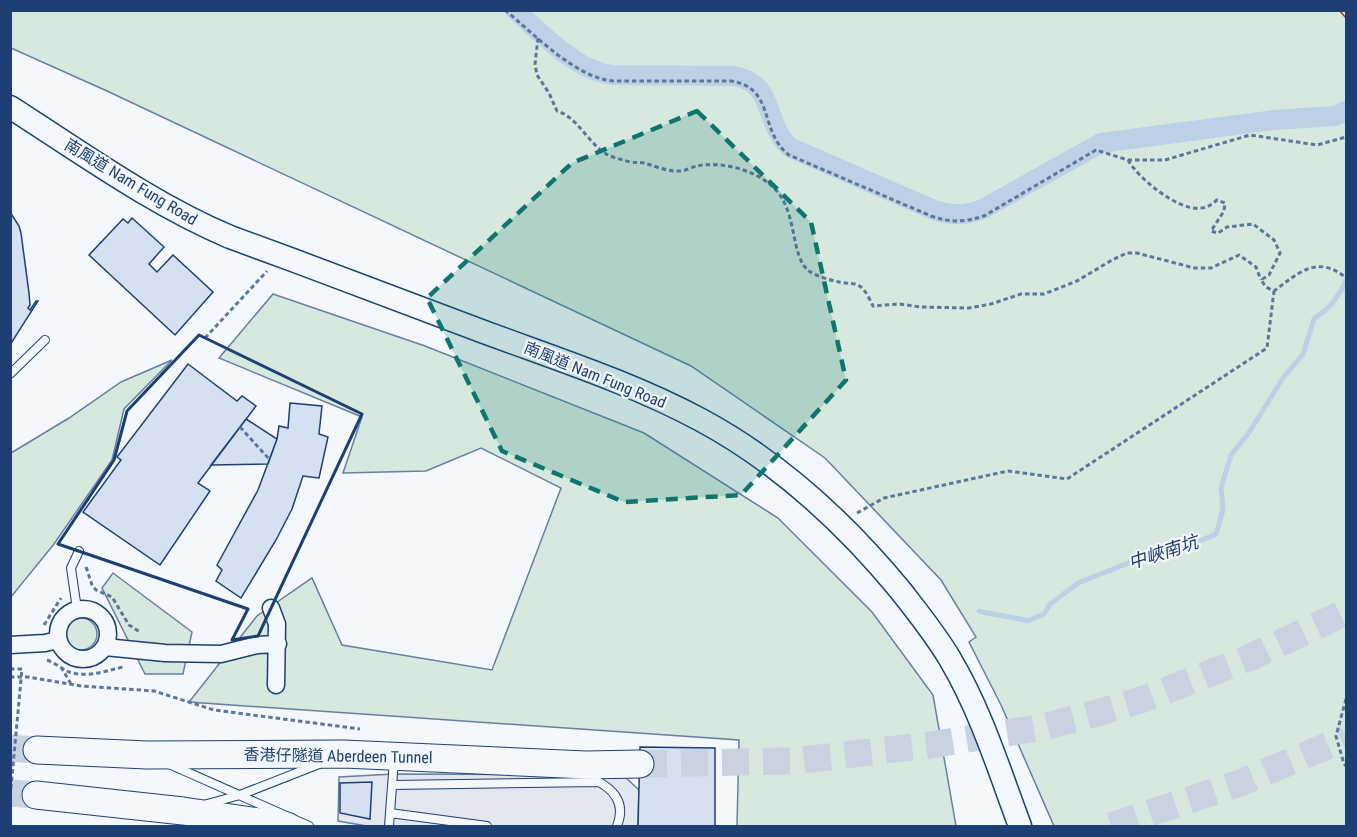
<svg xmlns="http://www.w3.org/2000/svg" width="1357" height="837" viewBox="0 0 1357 837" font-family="'Roboto Condensed','Noto Sans TC',sans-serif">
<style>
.green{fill:#d7e8df;stroke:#687fa3;stroke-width:1.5}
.parking{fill:#e3e8f0;stroke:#687fa3;stroke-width:1.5}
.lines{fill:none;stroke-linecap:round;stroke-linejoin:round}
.stream{stroke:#bed0e5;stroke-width:5}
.canal{stroke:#bed0e5;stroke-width:20}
.building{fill:#d5e0f0;stroke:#1d3f73;stroke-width:1.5}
.trunk-tunnel{stroke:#c9d2e0;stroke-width:27;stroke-dasharray:27 14;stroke-linecap:butt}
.service-casing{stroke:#1d3f73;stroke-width:10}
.minor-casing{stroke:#1d3f73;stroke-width:19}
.secondary-casing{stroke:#1d3f73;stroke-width:25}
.trunk-casing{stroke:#1d3f73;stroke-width:29}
.path{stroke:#5e769c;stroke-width:3;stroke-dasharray:4.5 3;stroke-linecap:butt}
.service{stroke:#f4f7fb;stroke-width:8}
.minor{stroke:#f4f7fb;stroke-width:16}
.secondary{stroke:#f4f7fb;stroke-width:22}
.trunk{stroke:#f4f7fb;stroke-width:27}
.path-bridge{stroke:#5e769c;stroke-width:3;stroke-dasharray:4.5 3;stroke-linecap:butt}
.wall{stroke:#1d3f73;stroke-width:3}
.power{stroke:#c62828;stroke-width:1.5;stroke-dasharray:21 4.5 3 4.5;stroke-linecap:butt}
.marked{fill:#0f766e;fill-opacity:0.2;stroke:#0f766e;stroke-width:4.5;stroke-dasharray:12 8;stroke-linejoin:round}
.labels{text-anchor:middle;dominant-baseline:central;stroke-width:4.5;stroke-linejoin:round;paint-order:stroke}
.street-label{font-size:16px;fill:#1d3f73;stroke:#f4f7fb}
.water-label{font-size:18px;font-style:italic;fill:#1d3f73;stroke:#f4f7fb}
</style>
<rect width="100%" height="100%" fill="#f4f7fb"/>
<path class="green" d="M10,11H1346V826H1054L1001,705L969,642L976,637L941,580L825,458L691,366L107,91L11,48Z
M273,294L425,346L644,433L778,518L872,612L933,695L956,826H737L739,740L189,702L257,616L312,578L342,645L492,670L561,488L481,448L426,471L343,473L362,417L219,358Z
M172,360L124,409L112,460L54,544L11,597V453L69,418L121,382Z
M113,573L192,632L183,674H145L102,588Z
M65 634a16 16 0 1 1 32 0a16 16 0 1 1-32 0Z"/>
<path class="parking" d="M394,774L606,775L625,777L639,790L638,826H367L338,821L339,777Z"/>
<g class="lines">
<path class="stream" d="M979,611C995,616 1012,616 1028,621L1044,614L1050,604L1078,583L1131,562L1174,552L1216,534L1223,510L1221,488L1231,455L1248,434L1283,378L1303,354L1314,319L1330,306L1341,291L1346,280"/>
<path class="canal" d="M515,10C542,33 577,72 613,75L734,76C777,84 763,125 791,148L934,210C951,216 966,216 983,209L1101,143L1274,120L1335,116L1346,111"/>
</g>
<path class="building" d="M10,212L19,226L21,233L29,293L30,305L28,308L30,310L36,301H38L10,345Z
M132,218L164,247L149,264L157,272L173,255L213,292L175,335L89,255L123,219L128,223Z
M188,364L237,401L242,396L256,406L198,483L210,491L160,565L83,512L121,460L117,457Z
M290,403L322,406L319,434L328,437L319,478L303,476L292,509L276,540L241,598L216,581L222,570L217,565L258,490L277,439L279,426L288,428Z
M246,419L277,439L268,464L211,465Z
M640,747L715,748V826H638Z
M372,782L370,819L340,813V783Z"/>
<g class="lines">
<path class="trunk-tunnel" d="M10,748L37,750
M640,764L793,761L930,745L1043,727L1097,713L1147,698L1251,657L1346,612
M10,793L36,795
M1111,826L1240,783L1346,738"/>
<defs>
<path id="service" d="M10,374L45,340
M77,609L71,568L79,551
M169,764L309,826
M393,785L599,782C617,792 625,806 617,826
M207,804L240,795L319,764
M390,813L487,826
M389,826L394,760"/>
<path id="minor" d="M271,608L277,624L276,685
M58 634a25 25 0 1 1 50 0a25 25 0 1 1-50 0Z
M10,645L45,643L58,640
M105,647L165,653L221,654L257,645L278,644"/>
<path id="secondary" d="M10,107C82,153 152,204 230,237C315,268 400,300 484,332C557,359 632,383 701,420C779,462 845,523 901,591C918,613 936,635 950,659C981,711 999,770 1020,826"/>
<path id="trunk" d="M37,750L147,755L344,754L586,765L640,764
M36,795L183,811L287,826"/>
</defs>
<use href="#service" class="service-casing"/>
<use href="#minor" class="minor-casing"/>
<use href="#secondary" class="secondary-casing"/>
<use href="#trunk" class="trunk-casing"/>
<path class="path" d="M505,10C534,34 576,78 613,81H731C776,88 758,131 789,155L931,216C950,223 965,222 984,216L1096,150L1128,160H1165L1250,135L1317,145L1346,137
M538,38L535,64L537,75L549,93L557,111C578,117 588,144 608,155C614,158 624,160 630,162C635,163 639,162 644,163C655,166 668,172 680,171C685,171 692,167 697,166C722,161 756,170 774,188C798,211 790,257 809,271C816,276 830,280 839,282C846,284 855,282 861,287C866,291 870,300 873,306L899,304L921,307L969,308L991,304L1021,294H1044L1077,281L1112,260L1127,253H1137L1194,268H1211L1239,255L1256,267L1261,280
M1128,160C1138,178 1178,211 1200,208C1207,208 1211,205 1217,200L1225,203L1224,211L1211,231L1218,233L1227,227L1253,224L1274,240L1280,253L1269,275L1261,280L1266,287L1274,291C1298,273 1318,254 1346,278
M205,338L267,271
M240,427L270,460
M857,513L884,498L1008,471L1067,479L1267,348L1274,291
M86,567L92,585L96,590L112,597L129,625L140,632
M44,625L61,598
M47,660C55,663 62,669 69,672C89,678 105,671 123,667
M61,667L71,684
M10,677H28L81,686L154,691L214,710L360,729
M1346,699L1336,736L1344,764L1346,766"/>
<use href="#service" class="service"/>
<use href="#minor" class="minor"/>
<use href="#secondary" class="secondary"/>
<use href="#trunk" class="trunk"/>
<path class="path-bridge" d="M10,669H22L10,798"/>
<path class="wall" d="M199,335L362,414L258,636L232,640L248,609L58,544L114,460L127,411Z"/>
<path class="power" d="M1339,10L1346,18"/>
</g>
<path class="marked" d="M697,111L811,222L846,380L741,495L624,502L502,451L427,298L572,163Z"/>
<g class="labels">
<g class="street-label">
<text transform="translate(131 182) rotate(31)">南風道 Nam Fung Road</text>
<text transform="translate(595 375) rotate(22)">南風道 Nam Fung Road</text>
<text transform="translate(338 756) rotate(1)">香港仔隧道 Aberdeen Tunnel</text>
</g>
<g class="water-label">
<text transform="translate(1163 552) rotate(-18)">中峽南坑</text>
</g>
</g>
<rect width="1357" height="837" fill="none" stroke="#1d3f73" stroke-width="24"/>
</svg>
